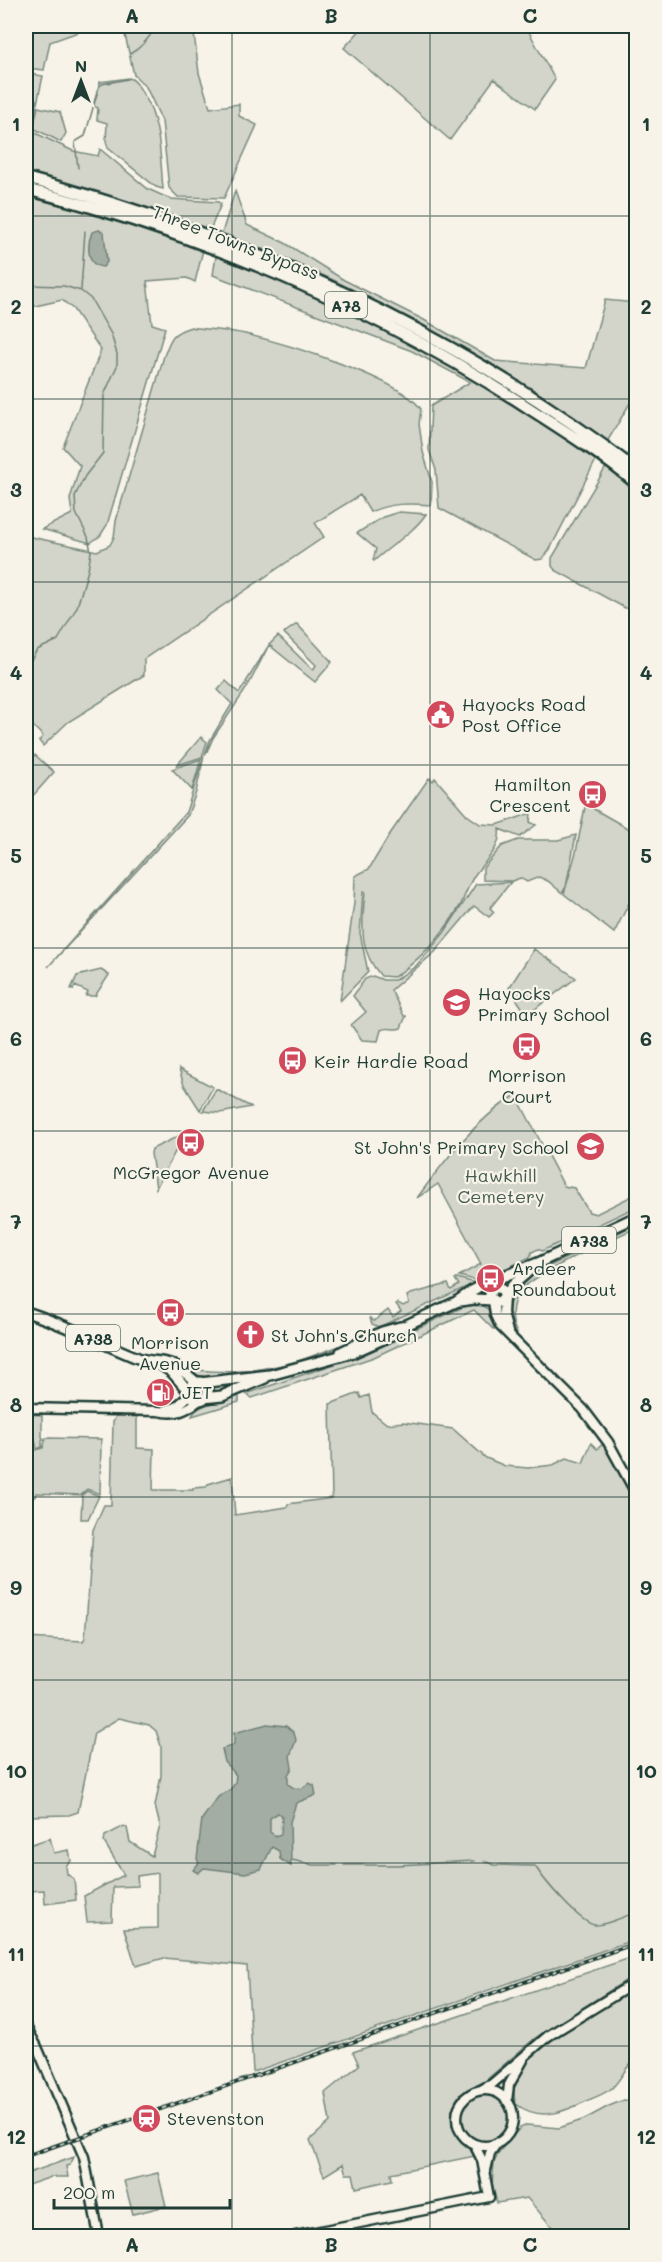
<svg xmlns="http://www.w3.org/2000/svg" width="662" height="2262" viewBox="0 0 662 2262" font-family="Mali,sans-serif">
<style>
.green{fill:#d3d5ca;stroke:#79897f;stroke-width:1.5}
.water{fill:#a4ada3;stroke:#6f8077;stroke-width:1.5;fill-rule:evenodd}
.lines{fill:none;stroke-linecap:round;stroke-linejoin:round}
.stream{stroke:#6f8077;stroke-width:1.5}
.secondary-casing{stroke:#1f3d34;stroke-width:13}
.primary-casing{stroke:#1f3d34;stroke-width:14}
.highway-casing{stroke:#1f3d34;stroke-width:15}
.secondary{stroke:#f7f3e8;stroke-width:8}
.primary{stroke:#f7f3e8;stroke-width:9}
.highway{stroke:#f7f3e8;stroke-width:10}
.rail-casing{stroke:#1f3d34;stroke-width:4}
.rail{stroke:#f7f3e8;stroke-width:1.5;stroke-dasharray:4.5;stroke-linecap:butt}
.grid{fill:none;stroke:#1f3d34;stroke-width:1.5;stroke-opacity:0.55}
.labels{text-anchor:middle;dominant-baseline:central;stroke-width:4.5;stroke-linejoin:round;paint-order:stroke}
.shield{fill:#f7f3e8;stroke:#60746a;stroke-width:1.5}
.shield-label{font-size:16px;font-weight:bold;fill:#1f3d34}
.street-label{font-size:18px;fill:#1f3d34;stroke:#f7f3e8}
.poi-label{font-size:18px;fill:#1f3d34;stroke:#f7f3e8;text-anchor:start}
.park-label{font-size:18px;fill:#435b52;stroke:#f7f3e8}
.neatline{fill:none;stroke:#1f3d34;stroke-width:2}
.grid-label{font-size:20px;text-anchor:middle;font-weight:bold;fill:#1f3d34}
</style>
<rect width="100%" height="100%" fill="#f7f3e8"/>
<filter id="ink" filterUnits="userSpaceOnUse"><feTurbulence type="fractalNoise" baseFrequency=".0167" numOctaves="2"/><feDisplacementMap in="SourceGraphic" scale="12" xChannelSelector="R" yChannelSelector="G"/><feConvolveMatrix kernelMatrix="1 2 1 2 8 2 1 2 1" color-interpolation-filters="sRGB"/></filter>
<g filter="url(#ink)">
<path class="green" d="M26,26H95L50,42L44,70L26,68Z
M123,26H193L199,73L210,108L239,104V116L257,125L224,198L178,197L169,188L162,121L146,87L134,75Z
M364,26H532L528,30L555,80L535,109L494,79L450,140L344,48Z
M26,73L43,76L31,131L73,151L98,156L100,149L148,189L170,199L218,202L221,204L210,230L130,202L26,172Z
M129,78C136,80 138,86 142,92C161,121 160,155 163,189L156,187L108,148L106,141L107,123L97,120L98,108L93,106L100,82Z
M38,107L60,112L66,133L61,142L33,128Z
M235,191L247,225L285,243L344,280L424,320L495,361L586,368L605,300L636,303V301V393L607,442L543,396L423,325L331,279L268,251L222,233Z
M26,196L81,210L203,250L195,282L187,278L147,281L152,324L165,328L107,525L100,536L90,543L42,529L72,514L70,499L80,466L63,447L101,350L73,309L62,300L31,307L26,318Z
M216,256C284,283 350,312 416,346C479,378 538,420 596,460L549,551L542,559L536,560L439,508L436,470L429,450L431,406L470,382L412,351L213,275Z
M191,327C209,330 228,330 245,334C284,343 400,378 421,409L419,424L423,452L432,482L431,505C408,503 391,503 370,512L360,495L315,523L324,537L144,659V675L68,722L43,746L39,741L43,736L32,725L26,727V536L97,551L110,545L114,537L116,521L164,356C171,338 171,333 191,327Z
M606,467L636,491V609L625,608L555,570L552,566V558Z
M399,512L426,514C413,533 391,545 374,561L373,560L376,549L357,533L383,517Z
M297,624L332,662L315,682L269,645L249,684L246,682L269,645L278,636L313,670L316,665L284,633Z
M226,681L239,693L245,684L248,686L213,738L206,754H205L210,740L232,704L218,690Z
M201,737L207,742L202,757L177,765Z
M35,755L54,772L31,798L26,793V760H30Z
M204,756L196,792L188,815L48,967L186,812Z
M201,759L192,790L172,769Z
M429,778L433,781L435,778L467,815L480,824L497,825L531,813L530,822L536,825L520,837L499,829C502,849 484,861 474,876C468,886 465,896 460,906C443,934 422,959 394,977L381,976C358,950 362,924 365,892H363L360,933L368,972L340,1001L354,903L355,876L369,869L390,834Z
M588,792L594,793L592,808L636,833V889L614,933L564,894L576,852Z
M576,835L566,887L562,893L548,881L539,877L527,882L520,878L512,881L483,880V868L502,846L518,840H558Z
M511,882L490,908L494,912L489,917L474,906L435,952L391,990L404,1016H406L401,1028C394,1031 388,1026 381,1030L378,1041L362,1040L351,1025L366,1012L353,996L365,979L373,976L383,980H395L415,967L444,933L476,884Z
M534,949L576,978L527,1015L509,988Z
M101,970L109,975L95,996H86L88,992L75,986L73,990L71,989L77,976Z
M179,1069L213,1087L200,1110L184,1085Z
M216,1089L251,1107L220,1113L203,1111Z
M516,1095L564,1186L574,1188L589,1212L596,1214L636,1194V1207L542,1251L538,1249L532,1252L530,1257L488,1277L486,1275L475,1280L459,1276L481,1264L438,1184L417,1198C446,1159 474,1121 516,1095Z
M185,1133L156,1188L151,1153L152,1149Z
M636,1224V1228C613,1238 531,1275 518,1293C511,1305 510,1321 517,1333L515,1334C499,1311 512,1291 531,1275Z
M457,1278L475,1283L379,1327L372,1324L370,1318L374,1321L388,1310L393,1317L401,1311L396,1304L398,1303L403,1306L409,1303L407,1296L411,1294L448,1284L451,1290L459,1285L455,1279Z
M479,1304L488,1309L496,1327L493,1329L474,1310L374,1357L252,1398L246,1394L355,1357L463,1307Z
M365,1334L361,1338L285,1366L227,1377L204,1378L182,1367C238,1380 315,1363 365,1334Z
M359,1393L361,1398L369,1395L372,1412L387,1424L403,1422L453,1429L486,1458L505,1466L528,1468L553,1465L567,1458L583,1463L591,1443L597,1449L603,1444L636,1501V1939L253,2072L247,1966L164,1958L136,1966L124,1929L158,1928V1873L137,1876L138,1886L113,1887L112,1921L87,1922L84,1896L124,1875L104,1842L105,1836L124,1826L127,1828L130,1842L152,1856L160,1826L155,1806L161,1776V1746L156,1731L149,1725L119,1718L94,1733L78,1812L69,1815L26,1816V1638L83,1641L85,1638L93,1530L104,1505H111L113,1422L117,1415L137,1417V1448L154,1449L153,1490H193V1488L206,1487L208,1484L232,1477L235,1515L287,1507L288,1504L332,1498L330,1404Z
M235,1396L239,1397V1402L192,1416C199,1401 222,1405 235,1396Z
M26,1414L42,1415V1437L45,1440H42V1447L37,1449L33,1430L26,1431Z
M46,1438L101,1439L100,1494L87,1489L80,1495L36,1493L35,1497L26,1498V1453L43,1448Z
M87,1491L99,1496L88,1519H81L82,1495Z
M50,1838L54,1853L69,1850L71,1861L66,1866L67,1874L74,1879L76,1900L45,1904L44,1890L29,1891L28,1885H26V1846Z
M636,1956V1973L633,1976L535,2038L485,2081L459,2095L452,2110V2127L459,2139L473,2151L475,2156L391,2173L392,2180L356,2188L353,2174H346L343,2164L324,2176L310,2140L330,2122L325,2093L359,2065L353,2052Z
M636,1987V2059C625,2066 622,2079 612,2088C606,2093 598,2096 591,2099C566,2111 541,2123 516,2104C498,2055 605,2009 636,1987Z
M461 2118a24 24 0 1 1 48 0a24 24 0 1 1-48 0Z
M624,2100L636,2102V2236H560L527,2198L497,2203L492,2185L494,2163L499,2152L520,2128L527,2125L559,2128L585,2119L609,2106Z
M74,2157L70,2165L66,2166L68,2177H51L28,2185L26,2174Z
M158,2173L166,2206L133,2214L124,2181Z"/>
<path class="water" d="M99,230L104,232L107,262L103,267C86,266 87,244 92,232Z
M267,1724L286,1726L294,1733L296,1740L290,1756L292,1768L288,1775V1784L294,1788L301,1789L309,1783L314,1785L316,1795L296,1803L290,1822L291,1866L280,1859L279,1851L272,1847L261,1869L245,1873L204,1868L198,1873L193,1870L199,1863L197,1859L202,1819L218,1797L231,1789L235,1783L236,1775L225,1762L222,1749L234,1745V1733ZM278,1813L282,1816L281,1834L275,1836L270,1832V1818Z"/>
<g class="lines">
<path class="stream" d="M130,54C140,48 148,41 153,30L151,26
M78,168L75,142L85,136L99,87L102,84L128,79
M26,285L64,286L81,291L91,299L111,334L117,354V366L104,395L103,453L85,476L75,496L76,513L88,537L91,552L88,570L77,607L58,640L37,650L27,666L26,672
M81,290L85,231
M292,1860L313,1865H337
M484,1861L494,1865L535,1866C543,1879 582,1926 596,1925C606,1925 626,1916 636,1912
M344,1865H397L474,1861"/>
<defs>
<path id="secondary" d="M504,1297L503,1313L508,1332
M493,1300L495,1315L500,1326L583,1409L608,1442L636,1493
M26,1408L158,1411C177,1415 186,1411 201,1399
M165,1410L176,1407L191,1394
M26,2027L37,2047L84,2157L99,2236
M481,2090L492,2084L548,2036L636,1982
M457 2118a28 28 0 1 1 56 0a28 28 0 1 1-56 0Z
M507,2101L509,2085L523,2060
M486,2170L490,2153L497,2143
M295,2236L489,2197L482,2160L474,2144"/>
<path id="primary" d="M490 1295a7 7 0 1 1 14 0a7 7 0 1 1-14 0Z
M504,1297L513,1285L531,1269
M460,1301L474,1299L493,1300
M26,1312C65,1324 100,1343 138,1358C149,1362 160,1361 170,1364C180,1367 189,1376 197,1383
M341,1352L382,1332L400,1327
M163,1366L172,1372L191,1394
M190 1391a9 9 0 1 1 18 0a9 9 0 1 1-18 0Z
M200,1383L270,1375L354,1352L392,1335L402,1327L456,1302L481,1285L538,1263L636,1217
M203,1398L222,1396L265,1378"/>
<path id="highway" d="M26,178C246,237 455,331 636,470
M26,189C206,235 376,308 532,410C568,433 604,456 636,483"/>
</defs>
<use href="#secondary" class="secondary-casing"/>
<use href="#primary" class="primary-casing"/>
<use href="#highway" class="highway-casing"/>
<use href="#secondary" class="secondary"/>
<use href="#primary" class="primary"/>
<use href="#highway" class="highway"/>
<defs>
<path id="rail" d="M26,2156L636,1943"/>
</defs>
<use href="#rail" class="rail-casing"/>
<use href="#rail" class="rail"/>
</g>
</g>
<path class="grid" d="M232,26V2236M430,26V2236M26,216H636M26,399H636M26,582H636M26,765H636M26,948H636M26,1131H636M26,1314H636M26,1497H636M26,1680H636M26,1863H636M26,2046H636"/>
<defs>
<symbol id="civic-disc" viewBox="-11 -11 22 22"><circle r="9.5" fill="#d1495b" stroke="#f7f3e8"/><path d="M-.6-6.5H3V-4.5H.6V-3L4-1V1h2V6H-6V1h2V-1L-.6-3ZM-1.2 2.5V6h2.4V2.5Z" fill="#fff"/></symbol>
<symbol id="bus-disc" viewBox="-11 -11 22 22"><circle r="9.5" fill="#d1495b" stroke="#f7f3e8"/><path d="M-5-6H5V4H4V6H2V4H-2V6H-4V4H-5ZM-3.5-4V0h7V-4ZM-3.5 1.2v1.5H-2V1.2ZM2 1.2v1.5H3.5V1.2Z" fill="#fff"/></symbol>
<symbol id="school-disc" viewBox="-11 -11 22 22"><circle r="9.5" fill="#d1495b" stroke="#f7f3e8"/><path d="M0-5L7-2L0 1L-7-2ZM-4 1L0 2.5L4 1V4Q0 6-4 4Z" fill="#fff"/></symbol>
<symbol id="church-disc" viewBox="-11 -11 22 22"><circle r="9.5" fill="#d1495b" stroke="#f7f3e8"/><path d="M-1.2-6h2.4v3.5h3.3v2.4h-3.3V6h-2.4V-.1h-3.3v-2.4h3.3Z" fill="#fff"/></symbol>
<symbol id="fuel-disc" viewBox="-11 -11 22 22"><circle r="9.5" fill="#d1495b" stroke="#f7f3e8"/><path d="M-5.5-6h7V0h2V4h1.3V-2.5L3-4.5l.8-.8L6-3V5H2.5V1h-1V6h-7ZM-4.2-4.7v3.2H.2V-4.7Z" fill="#fff"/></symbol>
<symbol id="station-disc" viewBox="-11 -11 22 22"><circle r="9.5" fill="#d1495b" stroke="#f7f3e8"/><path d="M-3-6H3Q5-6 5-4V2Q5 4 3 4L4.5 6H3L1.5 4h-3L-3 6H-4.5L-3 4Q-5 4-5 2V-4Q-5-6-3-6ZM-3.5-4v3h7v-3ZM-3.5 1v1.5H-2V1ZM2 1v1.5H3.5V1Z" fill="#fff"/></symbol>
</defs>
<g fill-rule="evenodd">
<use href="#civic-disc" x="424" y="698" width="33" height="33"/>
<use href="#bus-disc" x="576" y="778" width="33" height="33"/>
<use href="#school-disc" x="440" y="986" width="33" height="33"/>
<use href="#bus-disc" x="510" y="1030" width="33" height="33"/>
<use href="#bus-disc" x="276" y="1044" width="33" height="33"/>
<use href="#bus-disc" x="174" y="1126" width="33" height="33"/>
<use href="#school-disc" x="574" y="1130" width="33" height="33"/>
<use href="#bus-disc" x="474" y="1262" width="33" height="33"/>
<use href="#bus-disc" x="154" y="1296" width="33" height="33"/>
<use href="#church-disc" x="234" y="1318" width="33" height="33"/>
<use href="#fuel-disc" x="144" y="1376" width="33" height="33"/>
<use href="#station-disc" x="130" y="2102" width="33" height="33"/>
</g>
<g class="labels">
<g class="shield">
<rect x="325" y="292" width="42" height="26" rx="4.5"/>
<rect x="562" y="1227" width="54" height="26" rx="4.5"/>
<rect x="66" y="1325" width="54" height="26" rx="4.5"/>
</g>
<g class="shield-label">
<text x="346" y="305">A78</text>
<text x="589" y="1240">A738</text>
<text x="93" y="1338">A738</text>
</g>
<g class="street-label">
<text transform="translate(236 242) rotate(21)">Three Towns Bypass</text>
</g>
<g class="poi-label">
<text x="462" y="704">Hayocks Road<tspan x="462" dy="21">Post Office</tspan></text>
<text x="571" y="784" text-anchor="end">Hamilton<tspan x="571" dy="21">Crescent</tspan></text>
<text x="478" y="993">Hayocks<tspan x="478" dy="21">Primary School</tspan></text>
<text x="314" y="1061">Keir Hardie Road</text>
<text x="527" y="1075" text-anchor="middle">Morrison<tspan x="527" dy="21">Court</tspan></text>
<text x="569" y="1147" text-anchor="end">St John's Primary School</text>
<text x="191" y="1172" text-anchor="middle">McGregor Avenue</text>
<text x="512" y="1268">Ardeer<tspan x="512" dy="21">Roundabout</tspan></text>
<text x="271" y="1335">St John's Church</text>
<text x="170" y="1342" text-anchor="middle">Morrison<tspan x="170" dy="21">Avenue</tspan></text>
<text x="182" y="1392">JET</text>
<text x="167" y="2118">Stevenston</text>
</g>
<g class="park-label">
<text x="501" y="1175">Hawkhill<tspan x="501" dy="21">Cemetery</tspan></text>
</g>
</g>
<rect width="662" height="2262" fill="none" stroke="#f7f3e8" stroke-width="66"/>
<g transform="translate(81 81)" stroke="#f7f3e8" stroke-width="4.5" paint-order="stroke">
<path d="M0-4.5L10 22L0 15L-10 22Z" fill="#1f3d34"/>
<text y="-9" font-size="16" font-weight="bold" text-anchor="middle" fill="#1f3d34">N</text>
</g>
<path d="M54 2199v9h176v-9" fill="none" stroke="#1f3d34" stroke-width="3"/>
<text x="63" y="2199" font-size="18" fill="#1f3d34" stroke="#f7f3e8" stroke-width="4.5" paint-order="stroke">200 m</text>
<rect x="33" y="33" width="596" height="2196" class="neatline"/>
<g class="grid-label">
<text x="132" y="23">A</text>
<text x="331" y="23">B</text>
<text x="530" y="23">C</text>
<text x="16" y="131">1</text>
<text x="646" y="131">1</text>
<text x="16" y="314">2</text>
<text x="646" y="314">2</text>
<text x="16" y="497">3</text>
<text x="646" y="497">3</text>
<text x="16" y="680">4</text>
<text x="646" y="680">4</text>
<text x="16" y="863">5</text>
<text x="646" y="863">5</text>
<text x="16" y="1046">6</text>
<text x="646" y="1046">6</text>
<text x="16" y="1229">7</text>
<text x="646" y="1229">7</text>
<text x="16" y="1412">8</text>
<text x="646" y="1412">8</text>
<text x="16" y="1595">9</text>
<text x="646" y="1595">9</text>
<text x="16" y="1778">10</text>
<text x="646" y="1778">10</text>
<text x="16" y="1961">11</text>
<text x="646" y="1961">11</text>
<text x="16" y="2144">12</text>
<text x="646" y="2144">12</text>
<text x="132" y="2252">A</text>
<text x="331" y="2252">B</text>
<text x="530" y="2252">C</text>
</g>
</svg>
